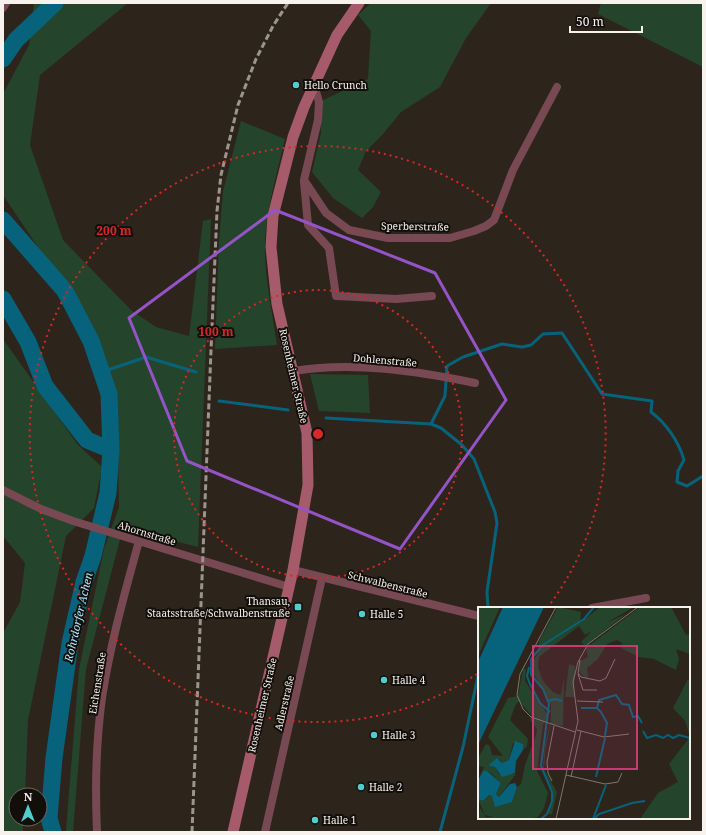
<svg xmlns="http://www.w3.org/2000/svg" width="706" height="835" viewBox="0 0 706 835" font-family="'Noto Serif',serif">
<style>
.green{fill:#25442c}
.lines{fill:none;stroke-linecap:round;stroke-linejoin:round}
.stream{stroke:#07637b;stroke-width:3}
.river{stroke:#07637b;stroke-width:17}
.minor{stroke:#784953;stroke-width:8}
.secondary{stroke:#a65b6b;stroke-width:11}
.rail{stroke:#9c958e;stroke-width:3;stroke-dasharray:6 3;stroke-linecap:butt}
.marked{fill:none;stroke:#9454c8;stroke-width:3;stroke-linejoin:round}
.ring{fill:none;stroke:#d62828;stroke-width:2;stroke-dasharray:2 4}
.poi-dot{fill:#53cdcb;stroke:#120f0b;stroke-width:1.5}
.labels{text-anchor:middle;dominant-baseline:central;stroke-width:4;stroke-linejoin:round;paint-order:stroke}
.poi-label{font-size:10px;fill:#f8f2ed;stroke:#120f0b;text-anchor:start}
.street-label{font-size:10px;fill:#f8f2ed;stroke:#120f0b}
.water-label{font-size:11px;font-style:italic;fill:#ace9ff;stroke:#120f0b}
.inset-river{fill:none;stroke:#07637b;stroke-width:2}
.inset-road{fill:none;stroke:#7e7770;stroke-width:1}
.view{fill:#ca3971;fill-opacity:0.15;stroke:#ca3971;stroke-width:2}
.inset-edge{fill:none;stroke:#f8f2ed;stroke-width:2}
.centre{fill:#d62828;stroke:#120f0b;stroke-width:2}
.ring-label{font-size:12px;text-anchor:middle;font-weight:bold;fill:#d62828;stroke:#120f0b;stroke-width:4;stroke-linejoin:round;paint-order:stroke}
</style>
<rect width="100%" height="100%" fill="#2d251c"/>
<path class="green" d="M34,3H128L40,75L30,145L63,240L131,310L156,327L189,336L203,221L211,219L198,547L123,528L86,669L73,832H67L66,830L79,669L104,549L119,507L117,395L64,286L3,195V94L29,45Z
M371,3H491L466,38L440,87L401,112L383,134L366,151L358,170L381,192L373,207L362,218L333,198L312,172L321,133L319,102L368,79L371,31L358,15Z
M601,3H703V67L598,14Z
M241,121L285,139C277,173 267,207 265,241C264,276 272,311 277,345L215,349L219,241L223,191Z
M3,339L78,445L102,467L94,508L66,536L28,720L25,795H16V819H23V832H3V633L20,602L25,563L3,536Z
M310,374L368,375L370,413L319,411Z"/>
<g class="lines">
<path class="stream" d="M102,372L146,357L196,372
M219,401L288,410
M326,418L431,424L441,428L462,445L474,459L495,512L497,523L487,592L488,608
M431,424L445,396L447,366L463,357L502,344L522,347L531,345L543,334L562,333L602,394L652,401L651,412C666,423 679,442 684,460L678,471L677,482L687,486L703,476
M440,832L463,747L479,671"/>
<path class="river" d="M3,59L16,40L55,3
M3,220L65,291L91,341L109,394L111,450L108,493L93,556L84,582L70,643L54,758L49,818L53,832
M3,299L28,342L45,386L87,440L111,450"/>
<path class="minor" d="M3,8L6,3
M314,85L319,102L318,120L304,180L326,213L349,230L388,238H450L474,231L486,226L494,220L513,170L557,87
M304,182L308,225L329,248L336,296L396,299L432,296
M294,371C353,361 417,371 475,383
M3,490L41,509L73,521L289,587
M293,570L479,616
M592,608L646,598
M97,832C95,788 96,742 102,698C110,645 125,592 139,541
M265,832L322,578"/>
<path class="secondary" d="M233,832L293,570L308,485L307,433L277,304L271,247L273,216L293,137L304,107L337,35L359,3"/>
<path class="rail" d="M192,832L211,350L217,211L221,175L238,105L256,59L273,26L288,3"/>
</g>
<path class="marked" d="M275,210L435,273L506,400L400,549L187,461L129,318Z"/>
<g class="ring">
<circle cx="318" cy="434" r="144"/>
<path d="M477 674A288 288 0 1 1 548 607"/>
</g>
<g class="poi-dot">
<circle cx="296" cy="85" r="4"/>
<rect x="294" y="603" width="8" height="8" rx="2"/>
<circle cx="362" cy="614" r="4"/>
<circle cx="384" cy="680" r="4"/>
<circle cx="374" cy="735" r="4"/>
<circle cx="361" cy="787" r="4"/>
<circle cx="315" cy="820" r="4"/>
</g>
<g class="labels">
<g class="poi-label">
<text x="304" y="85">Hello Crunch</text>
<text x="290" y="601" text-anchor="end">Thansau,<tspan x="290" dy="12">Staatsstraße/Schwalbenstraße</tspan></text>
<text x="370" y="614">Halle 5</text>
<text x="392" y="680">Halle 4</text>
<text x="382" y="735">Halle 3</text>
<text x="369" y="787">Halle 2</text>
<text x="323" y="820">Halle 1</text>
</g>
<g class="street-label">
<text transform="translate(415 226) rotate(1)">Sperberstraße</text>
<text transform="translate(385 360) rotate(5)">Dohlenstraße</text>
<text transform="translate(294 376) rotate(77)">Rosenheimer Straße</text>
<text transform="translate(147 533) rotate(17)">Ahornstraße</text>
<text transform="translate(388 584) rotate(14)">Schwalbenstraße</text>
<text transform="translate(97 683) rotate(-81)">Eichenstraße</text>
<text transform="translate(284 703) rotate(-77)">Adlerstraße</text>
<text transform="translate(262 705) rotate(-77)">Rosenheimer Straße</text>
</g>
<g class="water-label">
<text transform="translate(78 617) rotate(-77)">Rohrdorfer Achen</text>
</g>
</g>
<g transform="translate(478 607)">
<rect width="212" height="212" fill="#2d251c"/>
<path d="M0,0H22L0,49ZM80,0L103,5L102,16L122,0H156L107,28L101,19L61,50L60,60L65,74L75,85L83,88L86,71L85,119L73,117L68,138L66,162L79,185L74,207H70L75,185L65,161L67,137L73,114V97L55,66L54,56L60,46L61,34ZM162,0H193L208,28L212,27V47L198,42L201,52L198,63L176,52L161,50L143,41L144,36L139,33L129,37L120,52L109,61L110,69L109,71L104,68L101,64L102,54L110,50L108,41ZM148,7L107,39L103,35L117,21ZM91,57L97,59L96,90H87ZM45,62H48L47,74L70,108L65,118L59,164L70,186L66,201L60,210L49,212H1L2,201L8,210H15L7,208L0,192L5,194L11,188L34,195L39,180L43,177L47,158L58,128L59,122L52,113L53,108L41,94L37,99L32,113L50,132L49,139L45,143V137L35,136L31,153L24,156L21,152L13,160H17L21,167H38L21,190L18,187L23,176L14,167L9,164L0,174L6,160L0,159V151L8,137L12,139L14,148L25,149L10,130L30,91L40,89ZM210,72L212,74V129L207,114L195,101ZM212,130V212H162L180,186L200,175L191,157Z" fill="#25442c"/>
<path d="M25,0H66L0,138V55ZM37,134L45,137V143L38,154L37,166L24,170L17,160L11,159L12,157L19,151L24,156L31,153ZM5,164H9L23,176L18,187L21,190L32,177L37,176L39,180L34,195L17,200L14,189L11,188L5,194L0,192V174Z" fill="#07637b"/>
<path class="inset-river" d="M51,60L49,69L52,77L62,96L72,105M70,94L77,92L84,94M103,101H119L123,105L129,116L127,129M119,101L121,93L138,88L144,97L151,98L155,110L160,109L164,116M165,124L169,131L178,128L185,131L190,128L195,131L201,128L212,131M118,170L127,131M63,212L69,207L74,194V185L63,159L71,97L65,82L53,68V52L65,38L106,12L116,0M115,212L128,178M116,212L121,207L154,196L167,194"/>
<path class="inset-road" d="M78,0L42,67L39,88L45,102L53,110L97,125M102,53L100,66L103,70L122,74L128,71L137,52M100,67L105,83H119M99,94L125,95M99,123L126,130L151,127M88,168L127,177L140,175L144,166M93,170L103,124M74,174L70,166L69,155L76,119M78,212L100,114L95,75L100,55L110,37L160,0"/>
<path class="view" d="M55,39H159V162H55Z"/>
<rect width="212" height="212" class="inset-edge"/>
</g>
<circle cx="318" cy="434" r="6" class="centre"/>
<g class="ring-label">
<text x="114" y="235">200 m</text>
<text x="216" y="336">100 m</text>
</g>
<rect width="706" height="835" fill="none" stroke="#f8f2ed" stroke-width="8"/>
<g transform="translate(28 807)"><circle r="19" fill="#120f0b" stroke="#6e6a65"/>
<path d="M0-3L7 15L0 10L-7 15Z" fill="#53cdcb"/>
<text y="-6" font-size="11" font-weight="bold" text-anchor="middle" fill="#f8f2ed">N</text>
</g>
<path d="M570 26v6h72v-6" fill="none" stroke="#f8f2ed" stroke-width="2"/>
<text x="576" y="26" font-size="12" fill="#f8f2ed" stroke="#120f0b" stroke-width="3" paint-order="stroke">50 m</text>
</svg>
